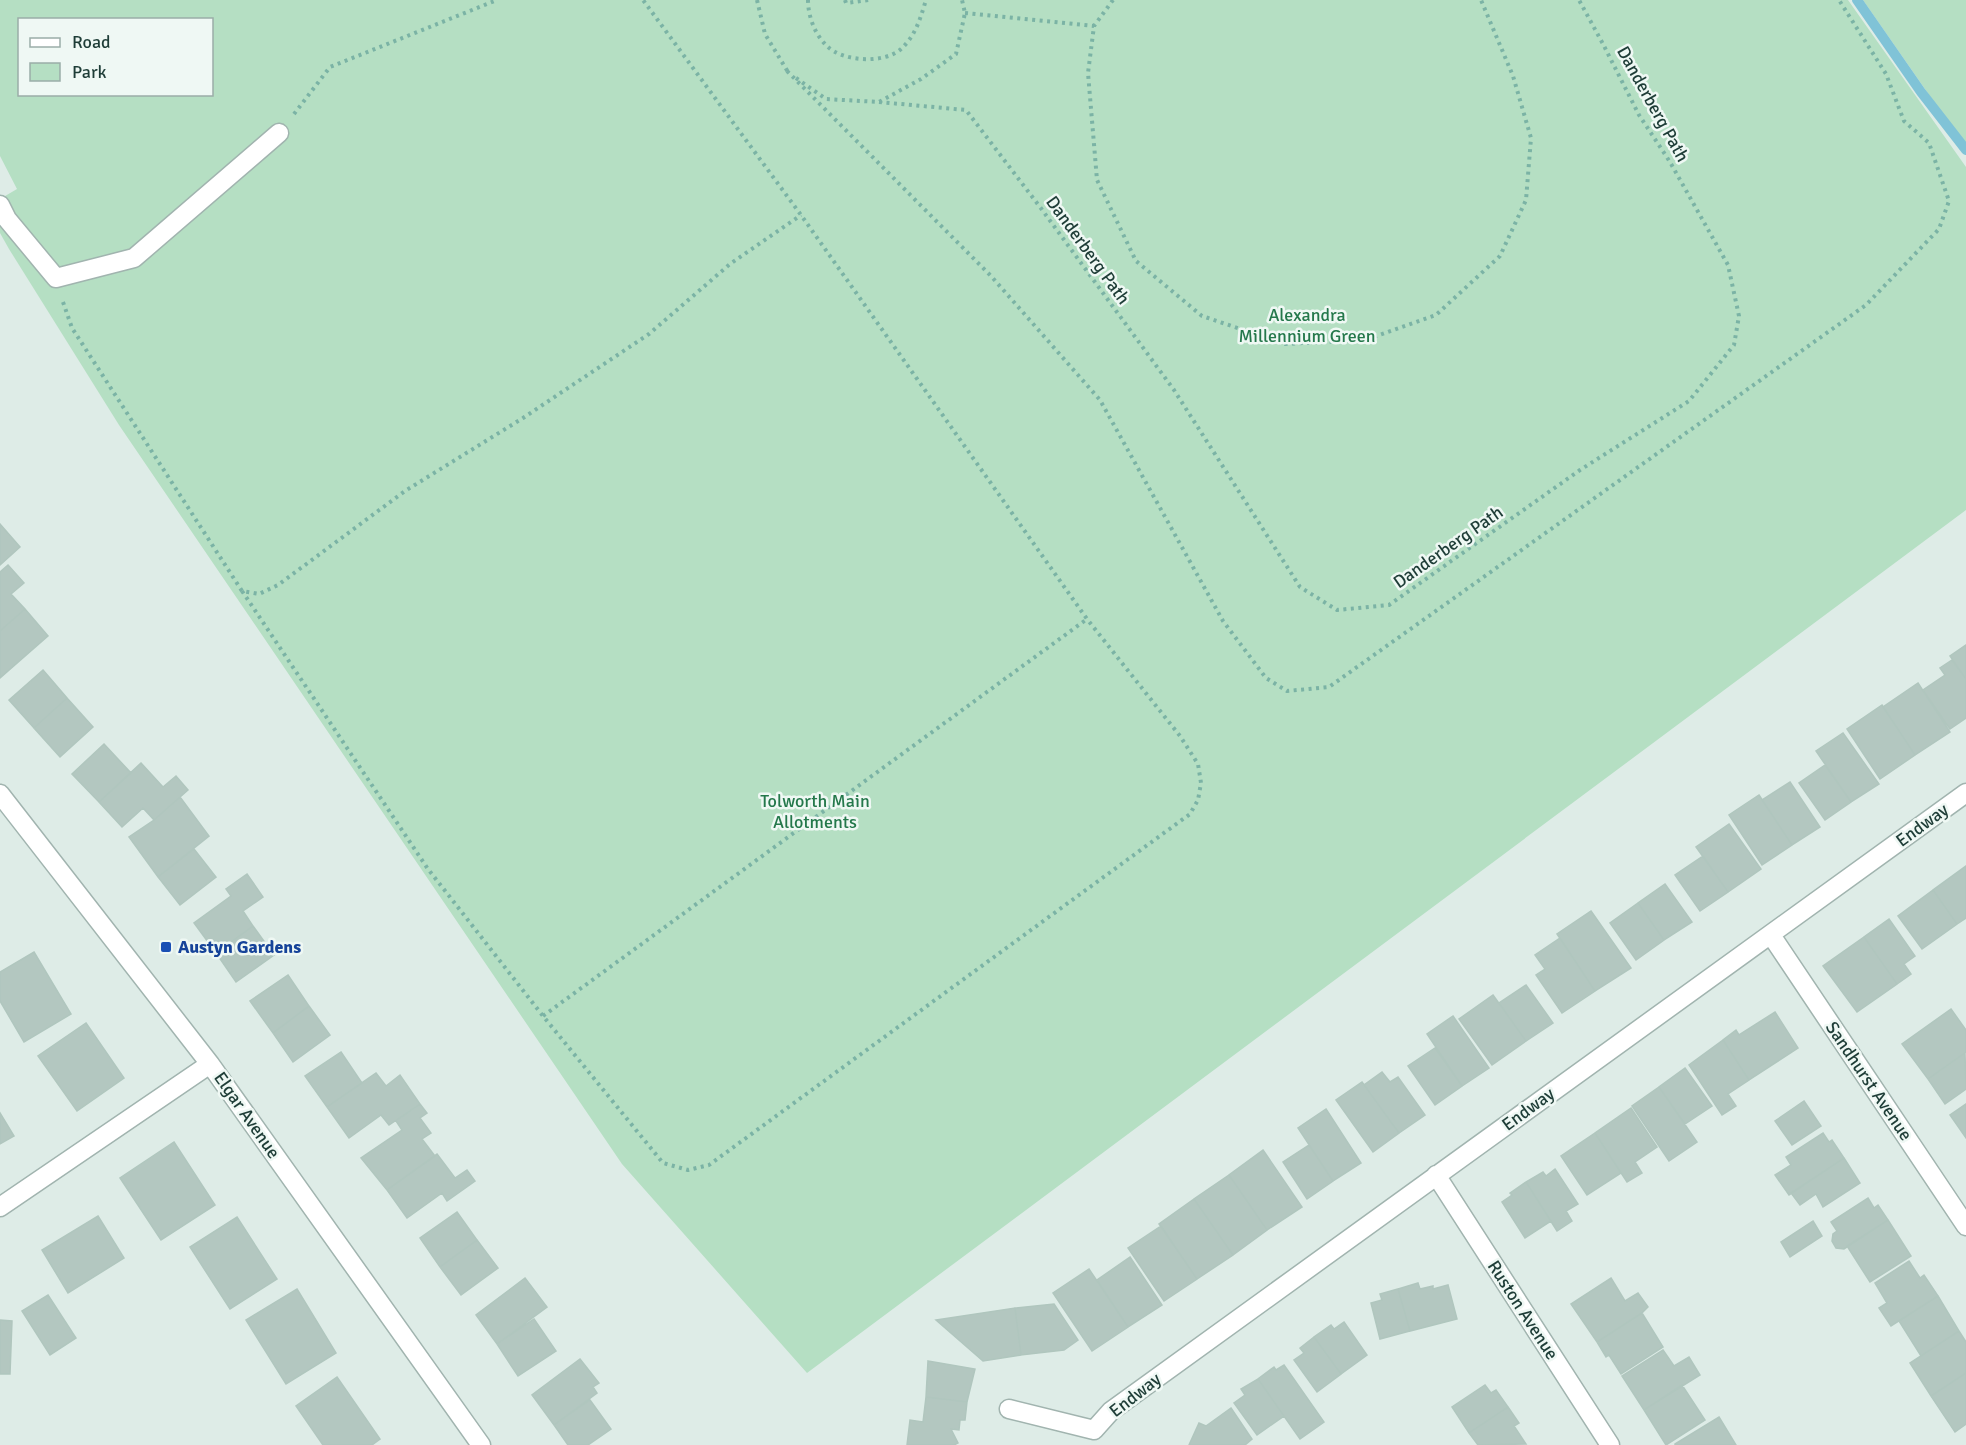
<svg xmlns="http://www.w3.org/2000/svg" width="1966" height="1445" viewBox="0 0 1966 1445" font-family="Signika,sans-serif">
<style>
.green{fill:#b5dfc3;fill-rule:evenodd}
.lines{fill:none;stroke-linecap:round;stroke-linejoin:round}
.stream{stroke:#80c3d7;stroke-width:10}
.building{fill:#b3c7c0;stroke:#b0c6be;stroke-width:1.5}
.lane-casing{stroke:#a1b4af;stroke-width:21}
.street-casing{stroke:#a1b4af;stroke-width:21}
.path{stroke:#7bb3a5;stroke-width:4;stroke-dasharray:3 4.5;stroke-linecap:butt}
.lane{stroke:#fff;stroke-width:18}
.street{stroke:#fff;stroke-width:18}
.transit-dot{fill:#1a4fb4;stroke:#eff8f4;stroke-width:2}
.labels{text-anchor:middle;dominant-baseline:central;stroke-width:5;stroke-linejoin:round;paint-order:stroke}
.street-label{font-size:18px;fill:#1e3d37;stroke:#eff8f4}
.park-label{font-size:18px;fill:#24784b;stroke:#eff8f4}
.transit-label{font-size:18px;font-weight:bold;fill:#164399;stroke:#eff8f4;text-anchor:start}
</style>
<rect width="100%" height="100%" fill="#deece7"/>
<path class="green" d="M0,0H1848L1966,167V510L807,1373L622,1164L119,425L9,249L0,233V199L17,189L0,156ZM20,20H212V94H20Z
M1863,0H1966V148Z"/>
<g class="lines">
<path class="stream" d="M1857,0L1921,92L1966,150"/>
</g>
<path class="building" d="M0,524L20,547L0,565Z
M8,565L24,583L11,594L25,609L0,631V572Z
M25,609L48,636L0,678V631Z
M1966,645V679L1950,656Z
M1952,660L1966,679V718L1950,729L1923,690L1945,675L1940,668Z
M43,670L67,698L34,728L9,700Z
M1918,683L1950,732L1915,755L1883,707Z
M67,698L93,727L60,757L34,728Z
M1882,705L1915,755L1880,779L1847,729Z
M1843,733L1879,784L1851,802L1816,751Z
M104,744L131,773L99,802L72,774Z
M141,763L163,787L176,776L188,790L154,820L143,808L122,827L99,802Z
M1825,765L1851,802L1825,820L1799,783Z
M1790,782L1820,827L1792,845L1762,800Z
M1759,795L1792,845L1762,865L1729,815Z
M180,797L209,836L158,877L129,837L154,820Z
M1729,824L1761,869L1728,892L1696,847Z
M194,849L216,877L180,905L158,877Z
M1703,856L1728,892L1700,911L1675,875Z
M1966,866V918L1957,924L1933,890Z
M247,874L263,897L243,911L253,926L216,953L194,923L231,896L226,889Z
M1665,884L1692,922L1664,940L1638,903Z
M1933,890L1957,924L1922,949L1898,916Z
M1638,903L1664,940L1636,960L1610,923Z
M1591,911L1631,968L1595,991L1557,934Z
M1889,919L1915,956L1904,964L1911,974L1897,984L1864,937Z
M253,926L274,955L236,982L216,953Z
M1864,937L1897,984L1857,1012L1823,966Z
M1560,938L1595,991L1562,1013L1536,975L1545,969L1535,955Z
M34,952L71,1014L24,1042L0,1001V972Z
M288,975L309,1006L273,1033L250,1001Z
M1526,985L1553,1023L1526,1041L1499,1003Z
M1493,995L1526,1041L1492,1065L1459,1019Z
M309,1006L330,1035L293,1062L273,1033Z
M1951,1009L1966,1030V1052L1928,1079L1902,1044Z
M1775,1012L1798,1048L1749,1080L1723,1040L1736,1030L1739,1035Z
M1453,1016L1489,1068L1462,1086L1427,1034Z
M86,1023L124,1078L77,1111L38,1056Z
M1723,1040L1749,1080L1728,1094L1736,1106L1722,1115L1689,1065Z
M1435,1048L1462,1086L1435,1105L1408,1066Z
M341,1052L362,1083L327,1107L305,1076Z
M1965,1053L1966,1089L1945,1104L1928,1079Z
M1685,1068L1712,1106L1685,1124L1659,1087Z
M1382,1072L1390,1082L1398,1077L1425,1115L1399,1133L1364,1085Z
M376,1073L386,1086L400,1075L420,1104L389,1125L381,1115L349,1138L327,1107Z
M1362,1082L1399,1133L1373,1152L1336,1100Z
M1659,1087L1697,1142L1669,1161L1632,1106Z
M1804,1101L1821,1126L1792,1145L1775,1121Z
M420,1104L427,1113L420,1118L431,1133L422,1139L435,1156L387,1190L361,1158L402,1130L396,1121Z
M1966,1104V1138L1950,1115Z
M1631,1108L1657,1147L1635,1162L1642,1173L1627,1182L1595,1133Z
M1326,1109L1361,1163L1333,1181L1298,1128Z
M0,1113L14,1136L0,1144Z
M1595,1133L1621,1173L1587,1195L1561,1156Z
M1823,1133L1829,1142L1832,1140L1844,1158L1789,1195L1775,1175L1791,1165L1786,1157Z
M174,1142L215,1205L161,1240L120,1178Z
M1309,1145L1333,1181L1307,1199L1283,1162Z
M1263,1150L1302,1207L1267,1230L1229,1175Z
M437,1154L455,1178L467,1170L475,1181L447,1201L442,1193L407,1218L387,1190Z
M1844,1158L1860,1183L1823,1207L1816,1194L1800,1205L1791,1193Z
M1555,1169L1578,1204L1566,1211L1572,1221L1557,1231L1526,1182L1543,1172L1546,1176Z
M1229,1175L1267,1230L1233,1255L1194,1199Z
M1526,1182L1551,1221L1525,1238L1502,1202L1512,1195L1510,1193Z
M1868,1198L1874,1208L1878,1205L1888,1220L1844,1249L1836,1248L1832,1241L1833,1234L1837,1231L1831,1222Z
M1194,1199L1233,1255L1197,1279L1159,1224Z
M457,1212L477,1240L440,1267L420,1238Z
M98,1216L124,1258L68,1293L42,1250Z
M237,1217L277,1279L230,1309L190,1247Z
M1888,1220L1911,1256L1870,1282L1847,1246Z
M1813,1221L1822,1236L1790,1257L1781,1242Z
M1161,1226L1197,1279L1164,1301L1128,1248Z
M477,1240L498,1268L461,1295L440,1267Z
M1130,1257L1162,1305L1128,1327L1097,1280Z
M1909,1261L1920,1278L1924,1275L1938,1296L1891,1326L1879,1308L1887,1303L1875,1283Z
M1089,1269L1128,1327L1092,1351L1053,1293Z
M525,1278L547,1307L497,1344L476,1315Z
M1611,1278L1625,1301L1638,1293L1648,1307L1642,1313L1597,1342L1571,1304Z
M1418,1283L1420,1289L1433,1286V1289L1448,1285L1457,1319L1410,1331L1398,1289Z
M297,1289L336,1353L286,1384L246,1320Z
M1398,1289L1410,1331L1380,1339L1371,1303L1382,1300L1380,1294Z
M48,1295L76,1338L50,1355L22,1311Z
M1938,1296L1959,1331L1921,1356L1899,1321Z
M1054,1304L1078,1340L1064,1350L1021,1355L1015,1308Z
M1015,1308L1021,1355L983,1361L936,1320Z
M1642,1313L1663,1347L1621,1374L1609,1355L1606,1357L1597,1342Z
M534,1319L556,1351L518,1376L497,1344Z
M0,1320L12,1321L10,1374H0Z
M1344,1322L1367,1355L1341,1374L1314,1337L1331,1325L1334,1329Z
M1959,1331L1966,1342V1373L1931,1396L1910,1363Z
M1314,1337L1341,1374L1317,1392L1294,1360L1304,1353L1300,1348Z
M1663,1350L1674,1366L1689,1357L1700,1375L1644,1410L1622,1376Z
M580,1359L599,1383L593,1387L597,1393L554,1425L532,1395Z
M928,1361L975,1369L967,1402L926,1397Z
M1284,1365L1324,1422L1300,1439L1258,1379L1274,1367L1276,1370Z
M1966,1373V1424L1955,1432L1931,1396Z
M337,1377L380,1439L372,1445H323L296,1406Z
M1258,1379L1284,1416L1257,1435L1234,1403L1245,1395L1241,1389Z
M1485,1385L1491,1393L1496,1390L1508,1407L1469,1433L1452,1407Z
M1682,1385L1705,1420L1666,1445L1644,1410Z
M926,1397L967,1402L965,1420H960L959,1430L951,1429L958,1443L954,1445H907L910,1420L923,1422Z
M590,1400L611,1429L588,1445H568L554,1425Z
M1508,1407L1519,1423L1514,1426L1526,1444L1478,1445L1469,1433Z
M1231,1408L1252,1439L1245,1445H1189L1199,1423L1206,1426Z
M1719,1417L1736,1445H1675V1444Z"/>
<g class="lines">
<defs>
<path id="lane" d="M0,205L7,219L56,278L134,258L279,133"/>
<path id="street" d="M0,794L210,1064L481,1445
M1771,935L1966,1226
M1436,1175L1610,1445
M0,1207L210,1064
M1009,1409L1094,1430
M1094,1430L1111,1411C1395,1204 1682,1000 1966,793"/>
</defs>
<use href="#lane" class="lane-casing"/>
<use href="#street" class="street-casing"/>
<path class="path" d="M757,0L765,34L788,72
M808,0C808,16 815,35 827,46C843,62 884,64 901,49C916,35 920,19 926,0
M845,0L846,3L869,0
M1113,0L1094,26L1088,73L1097,180L1136,261L1202,316L1285,344L1365,340L1436,315L1500,256L1526,200L1531,138L1513,76L1481,0
M965,13L1094,26
M787,71L991,276L1100,400L1223,621L1266,678L1287,691L1329,687L1866,305L1939,229L1949,201L1929,143L1904,121L1886,74L1839,0
M796,78L826,99L879,102L921,79L956,54L965,13L962,0
M879,102L966,110L1040,207L1174,390L1300,587L1337,610L1389,605L1580,470L1689,401L1734,345L1739,316L1728,265L1670,162L1639,115L1603,44L1579,0
M294,114L330,67L497,0
M63,302L72,328L242,591L259,594L278,585L405,491L523,418L649,334L730,264L801,215
M242,591L428,869L543,1016L663,1163L688,1170L709,1165L1190,814L1198,800L1201,783L1198,764L1180,736L1087,619L801,215L643,0
M543,1016L1087,619"/>
<use href="#lane" class="lane"/>
<use href="#street" class="street"/>
</g>
<rect class="transit-dot" x="160" y="941" width="12" height="12" rx="3"/>
<g class="labels">
<g class="street-label">
<text transform="translate(1653 104) rotate(61)">Danderberg Path</text>
<text transform="translate(1088 250) rotate(54)">Danderberg Path</text>
<text transform="translate(1448 547) rotate(-35)">Danderberg Path</text>
<text transform="translate(1922 825) rotate(-36)">Endway</text>
<text transform="translate(1869 1081) rotate(56)">Sandhurst Avenue</text>
<text transform="translate(1528 1109) rotate(-36)">Endway</text>
<text transform="translate(247 1115) rotate(55)">Elgar Avenue</text>
<text transform="translate(1523 1310) rotate(57)">Ruston Avenue</text>
<text transform="translate(1135 1395) rotate(-38)">Endway</text>
</g>
<g class="park-label">
<text x="1307" y="315">Alexandra<tspan x="1307" dy="21">Millennium Green</tspan></text>
<text x="815" y="801">Tolworth Main<tspan x="815" dy="21">Allotments</tspan></text>
</g>
<g class="transit-label">
<text x="178" y="947">Austyn Gardens</text>
</g>
</g>
<rect x="18" y="18" width="195" height="78" fill="#eff8f4" stroke="#9bada8" stroke-width="1.5"/>
<rect x="30" y="38" width="30" height="9" fill="#ffffff" stroke="#9bada8" stroke-width="1.5"/>
<text x="72" y="48" font-size="18" fill="#1e3d37">Road</text>
<rect x="30" y="63" width="30" height="18" fill="#b5dfc3" stroke="#9bada8" stroke-width="1.5"/>
<text x="72" y="78" font-size="18" fill="#1e3d37">Park</text>
</svg>
